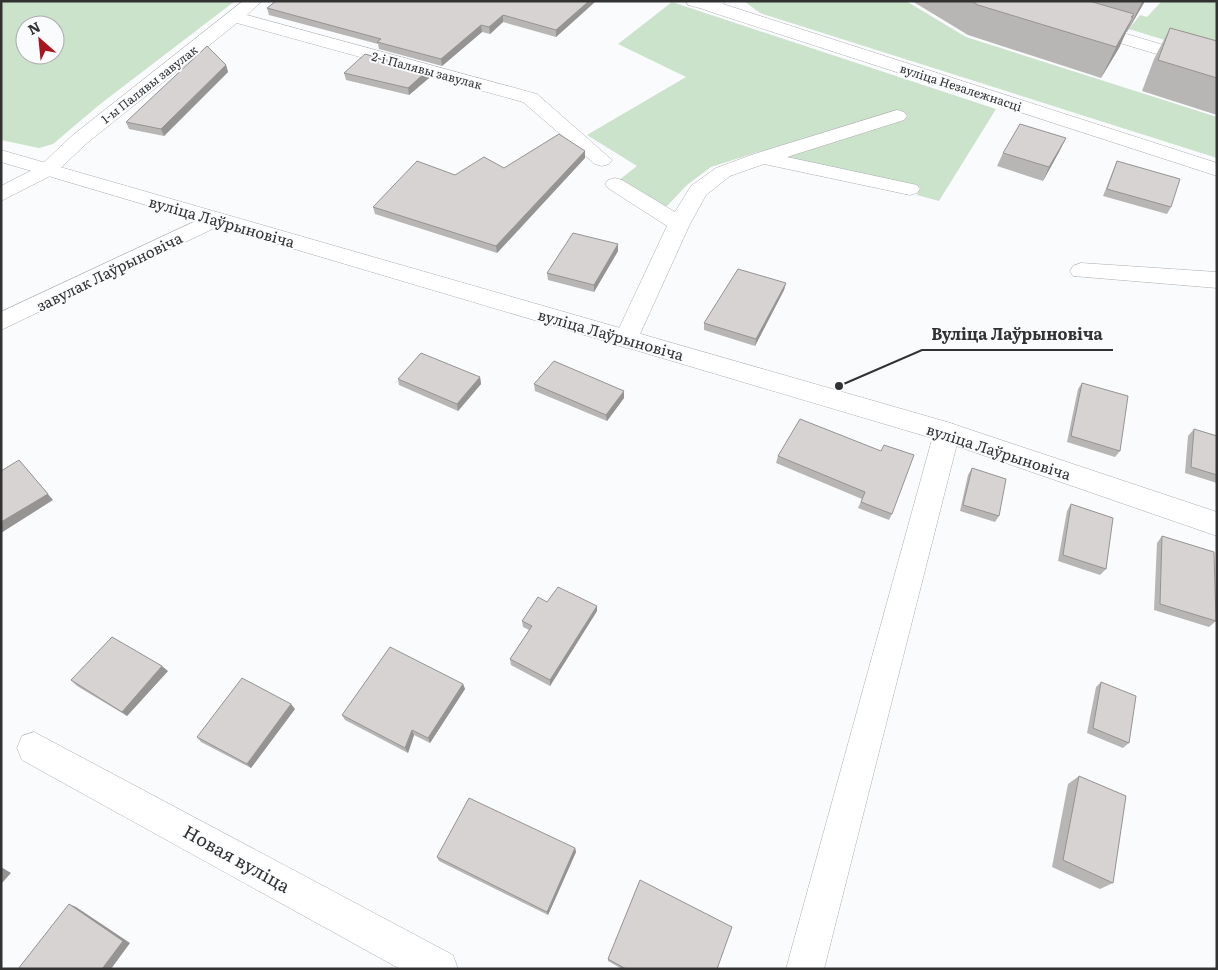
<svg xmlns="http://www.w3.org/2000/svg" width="1218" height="970" viewBox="0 0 1218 970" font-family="Literata,serif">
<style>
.green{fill:#cbe2cb;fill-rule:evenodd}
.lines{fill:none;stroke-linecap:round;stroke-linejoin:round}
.minor-casing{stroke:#adaeb1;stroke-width:1}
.major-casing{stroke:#adaeb1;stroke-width:1}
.minor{fill:#fff;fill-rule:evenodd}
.major{fill:#fff;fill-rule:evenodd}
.wall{fill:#b8b5b5}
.shaded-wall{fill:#969493}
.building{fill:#d6d3d2;stroke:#969493}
.labels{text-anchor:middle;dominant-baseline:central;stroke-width:4;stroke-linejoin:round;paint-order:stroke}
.far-street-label{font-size:12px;fill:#323233;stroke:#f9fbfd}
.street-label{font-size:15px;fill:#323233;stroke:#f9fbfd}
.near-street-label{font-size:18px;fill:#323233;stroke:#f9fbfd}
.leader{fill:none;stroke:#323233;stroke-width:2}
.callout-dot{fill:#323233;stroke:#f9fbfd;stroke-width:2}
.callout-label{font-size:16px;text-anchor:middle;font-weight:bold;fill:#323233;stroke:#f9fbfd;stroke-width:4;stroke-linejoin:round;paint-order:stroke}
</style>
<rect width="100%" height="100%" fill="#f9fbfd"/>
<path class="green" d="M1,1H235L99,105L53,144L39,148L1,140ZM25,25H55V55H25Z
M744,1H906L966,37L1217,117V158L760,13Z
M1162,1H1217V56L1129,29L1140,15L1147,17Z
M672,2L996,109L939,201L917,195L920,187L761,151L711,167L687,185L666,207L619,180L637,166L587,135L686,77L618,44Z"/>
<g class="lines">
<defs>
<path id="minor" d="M243,1H262L247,15L537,94L612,160L609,164L602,166L595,164L523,102L237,23L87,143L54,174L1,201V186L40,166L73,135Z
M686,1H713L719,6L717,10L711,11L688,5Z
M1045,1H1063L1053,12L1217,61V72L1036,18L1034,14Z
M897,110L904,112L907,116L904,120L787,157L917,185L920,189L917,193L910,195L764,164L730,176L706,195L690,224L635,345L626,348L617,345L614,339L667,226L608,188L605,184L608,180L615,178L622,180L675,212L691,186L716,168L754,154Z
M215,212L223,214L226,219L223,224L1,330V312Z
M1081,263L1217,272V288L1073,276L1070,271L1073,266Z
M947,422L956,425L960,432L824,969H786L934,432L938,425Z
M34,732L453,955L458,969H400L22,760L17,748L22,736Z"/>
<path id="major" d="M707,1H725L723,4L1217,163V176L705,10L703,6Z
M1,150L947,422L1217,512V536L942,441L1,162Z"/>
</defs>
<use href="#minor" class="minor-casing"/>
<use href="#major" class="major-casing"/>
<use href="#minor" class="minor"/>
<use href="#major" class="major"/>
</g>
<path class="wall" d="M276,1H596L556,37L503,22L490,34L482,32L442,66L379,49L378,44L269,15L267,8Z
M912,1H1145L1127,32H1126L1119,48L1101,78L968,35Z
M1170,28L1217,41V115L1142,91L1154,59Z
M226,65L228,72L164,136L129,129L126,122Z
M427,71L429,78L409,95L346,80L344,73Z
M1066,138L1059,152L1043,181L997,166L1003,153Z
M585,151V158L497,253L375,214L373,207L455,175L504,168Z
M1117,161L1171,207L1167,214L1103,196L1114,168Z
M618,244V251L594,292L548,280L547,273Z
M786,283L784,290L755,346L704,330V323Z
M480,377L481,384L458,411L399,385L398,379Z
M1082,383L1120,451L1115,457L1067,442L1078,389Z
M534,384L624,398L607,421L535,391Z
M1194,429L1217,436V483L1185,473L1188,436Z
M881,451L892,514L889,520L858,508L862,499L776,463L778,456Z
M972,468L999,516L995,522L960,511L968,475Z
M1071,504L1106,569L1100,575L1058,561L1067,511Z
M1162,536L1216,621L1209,627L1154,610L1157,543Z
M547,602L597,606V611L550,686L511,665L510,659L529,630L523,627L522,621Z
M168,671L127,716L77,686L71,680Z
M1101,682L1129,743L1123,748L1087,733L1096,687Z
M463,684L465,689L430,743L414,735L408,753L345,720L342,715Z
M295,709L251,768L201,742L197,737Z
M1079,776L1113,883L1100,889L1052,867L1068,784Z
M575,848L576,852L548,915L439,861L437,857Z
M608,959L717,969H622L608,961Z"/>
<path class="shaded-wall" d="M589,1H596L556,37V30Z
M1142,1H1145L1127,32L1142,2Z
M1134,14L1129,25L1133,17L1119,48L1101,78L1131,17Z
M503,15V22L490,34L489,27Z
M481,25L482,32L442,66L441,59Z
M226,65L228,72L164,136L161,129Z
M427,71L429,78L409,95L408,88Z
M1066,138L1059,152L1043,181L1049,167Z
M585,151V158L497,253L496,246Z
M618,244V251L594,292V285Z
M786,283L784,290L755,346L756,339Z
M480,377L481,384L458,411L457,404Z
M624,391V398L607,421L606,415Z
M19,460L53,500L1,533V522Z
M597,606V611L550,686V680Z
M162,666L168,671L127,716L122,712Z
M463,684L465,689L430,743L428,738Z
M291,704L295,709L251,768L247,764Z
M412,730L414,735L408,753L405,748Z
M575,848L576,852L548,915L547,912Z
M1,867L11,873L1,884Z
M69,904L76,907L130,943L111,969H102Z"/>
<path class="building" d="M276,1H589L556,30L503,15L489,27L481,25L441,59L377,42L381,39L267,8Z
M972,1H1089L1134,14L1131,17H1133L1116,47L978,5Z
M1170,28L1217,41V78L1158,60Z
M207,46L226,65L161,129L126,122Z
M365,54L427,71L408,88L344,73Z
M1020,124L1066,138L1049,167L1003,153Z
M559,134L585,151L496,246L373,207L417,161L455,175L484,157L504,168Z
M1117,161L1180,179L1171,207L1107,189Z
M573,233L618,244L594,285L547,273Z
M738,269L786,283L756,339L704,323Z
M421,353L480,377L457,404L398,379Z
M554,361L624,391L606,415L534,384Z
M1082,383L1128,396L1120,451L1071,436Z
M800,419L881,451L884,445L914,455L892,514L861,502L865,492L778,456Z
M1194,429L1217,436V475L1191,467Z
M19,460L48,494L1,522V471Z
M972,468L1006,479L999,516L963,505Z
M1071,504L1113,518L1106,569L1063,555Z
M1162,536L1214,552L1216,621L1160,604Z
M558,587L597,606L550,680L510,659L532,626L522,621L538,597L547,602Z
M112,637L162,666L122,712L71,680Z
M390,647L463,684L428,738L412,730L405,748L342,715Z
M242,678L291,704L247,764L197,737Z
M1101,682L1136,696L1129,743L1093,728Z
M1079,776L1126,796L1113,883L1063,860Z
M469,798L575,848L547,912L437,857Z
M640,880L732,927L717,969H626L608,959Z
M69,904L123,941L102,969H18Z"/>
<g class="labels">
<g class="far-street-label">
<text transform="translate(427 70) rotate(15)">2-і Палявы завулак</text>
<text transform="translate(149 84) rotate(-38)">1-ы Палявы завулак</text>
<text transform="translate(961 87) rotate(18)">вуліца Незалежнасці</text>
</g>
<g class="street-label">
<text transform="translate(222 221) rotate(16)">вуліца Лаўрыновіча</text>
<text transform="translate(109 271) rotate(-26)">завулак Лаўрыновіча</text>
<text transform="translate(611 334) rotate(16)">вуліца Лаўрыновіча</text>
<text transform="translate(999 451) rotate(18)">вуліца Лаўрыновіча</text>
</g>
<g class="near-street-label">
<text transform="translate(237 858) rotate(29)">Новая вуліца</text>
</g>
</g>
<path class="leader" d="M839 386L922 350H1113"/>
<circle class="callout-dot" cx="839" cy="386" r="5"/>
<g class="callout-label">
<text x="1017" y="340">Вуліца Лаўрыновіча</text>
</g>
<rect width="1218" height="970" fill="none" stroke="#323233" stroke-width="5"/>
<g transform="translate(40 40) rotate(333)"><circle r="24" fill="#f9fbfd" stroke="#a9abac"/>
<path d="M0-4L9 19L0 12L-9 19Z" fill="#a9141d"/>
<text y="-8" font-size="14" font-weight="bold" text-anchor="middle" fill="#323233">N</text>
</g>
</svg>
